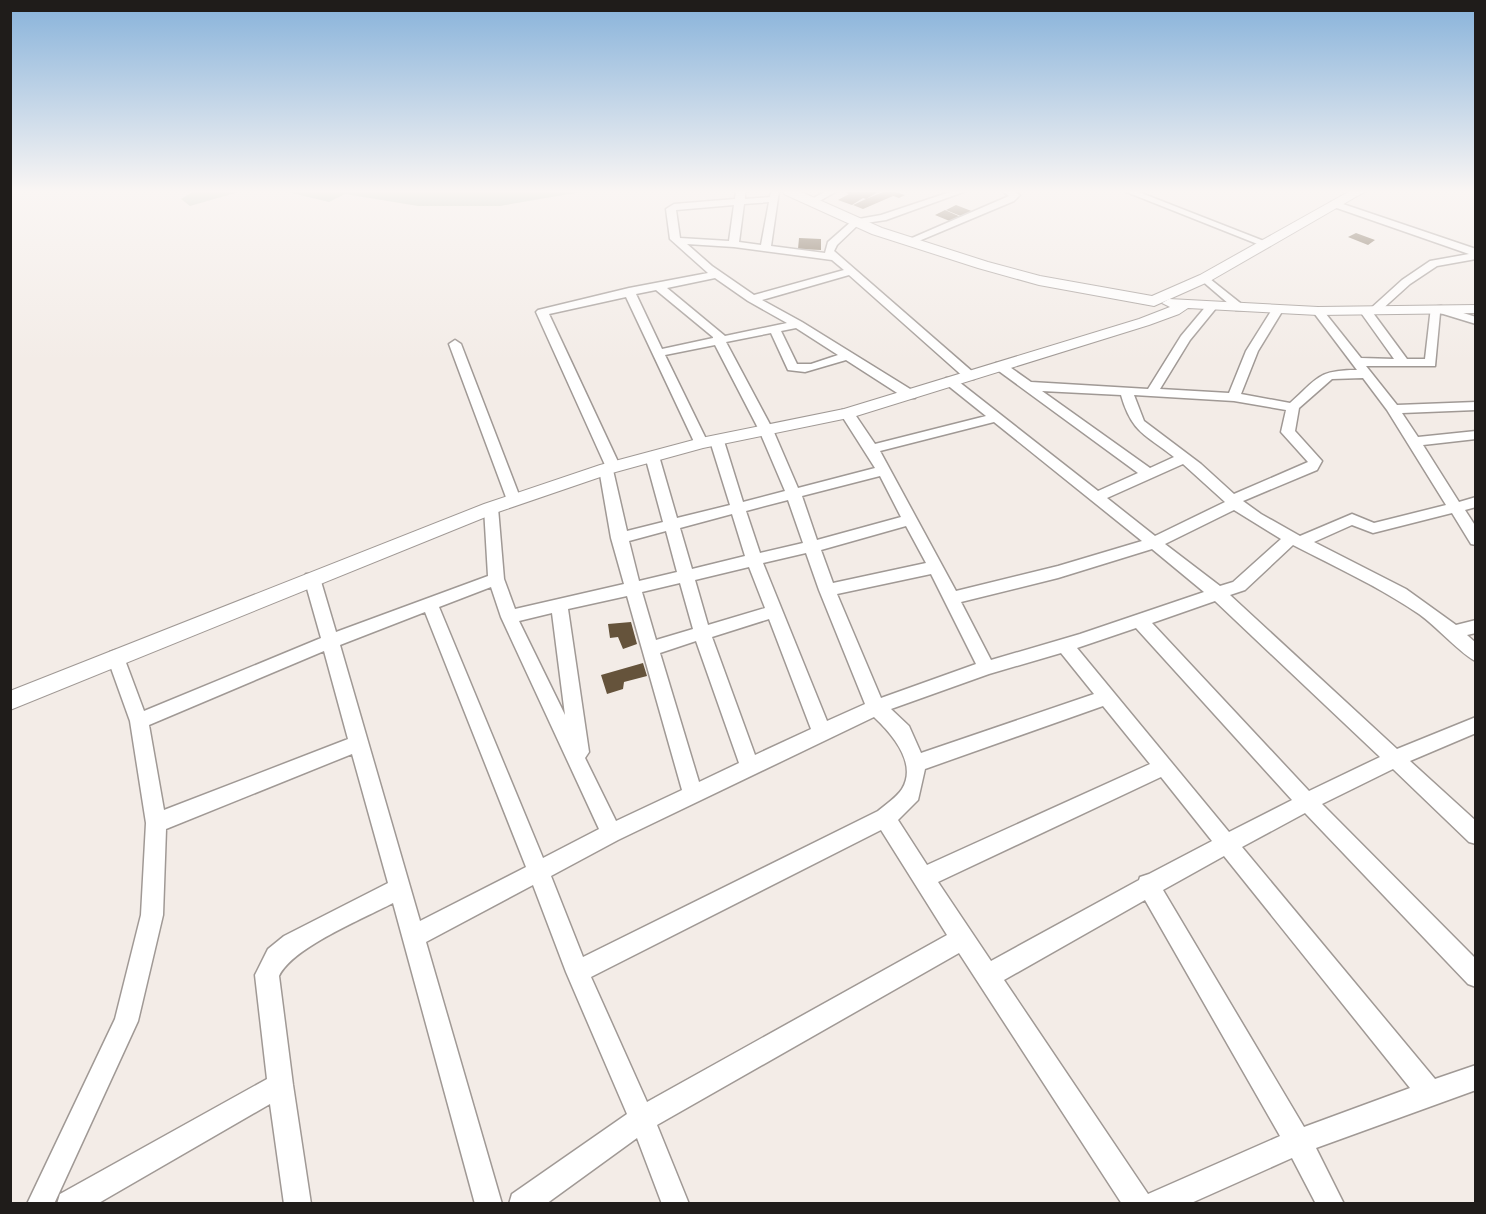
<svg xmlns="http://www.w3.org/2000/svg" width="1486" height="1214" viewBox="0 0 1486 1214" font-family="'Work Sans',sans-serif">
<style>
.green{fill:#aec1ae}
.building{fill:#65533b}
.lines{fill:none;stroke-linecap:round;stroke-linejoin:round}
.minor-casing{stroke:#a09995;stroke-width:3}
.tertiary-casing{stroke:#a09995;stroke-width:2}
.secondary-casing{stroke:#a09995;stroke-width:2}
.minor{fill:#fff;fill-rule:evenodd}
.tertiary{fill:#fff;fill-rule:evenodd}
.secondary{fill:#fff;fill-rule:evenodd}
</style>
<rect width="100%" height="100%" fill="#f3ece7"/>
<path class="green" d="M194,191H242L190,206L181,199Z
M283,191H587L500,206H418L345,194L329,202Z"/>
<path class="building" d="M850,191H880L866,199L883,192L880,191H892L905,195L899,198L888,194L893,196L863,209L853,205L866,199L863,198L852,205L838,200L849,194L846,193Z
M956,205L974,212L963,217L946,210Z
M945,210L963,218L952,222L935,215Z
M1356,233L1375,240L1368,245L1348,237Z
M799,238L821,239V250L798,249Z
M631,622L637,644L623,649L618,637L610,638L608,624Z
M643,663L647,676L624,682L623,689L607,694L601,675Z"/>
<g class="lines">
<defs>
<path id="minor" d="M736,191H745V199L770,197L771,191H779L771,246L825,253L828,242L853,220L881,215L953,191H966L886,220L859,224L837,245L834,251L974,373L976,376L974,379H966L849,275L762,300L802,322L915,392L916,395L915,398H905L846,360L805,372L788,370L771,333L726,342L773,430L798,488L875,468L840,413L842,410H852L875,444L986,416L946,384L944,381L946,378H954L1098,491L1138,473L996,369V363H1004L1031,382L1148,389L1181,336L1207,305L1211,304L1217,307L1190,340L1160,389L1229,393L1246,351L1273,308L1277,307L1283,310L1258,351L1241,394L1290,403C1318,378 1318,370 1357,370L1314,313V309H1322L1361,358L1394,359L1359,310L1361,308L1370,309L1402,280L1430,261L1469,254L1331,206V202H1337L1476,249V259L1437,266L1410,284L1379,312L1373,313L1407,359H1425L1431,307L1441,306L1476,317V324L1440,313L1435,366H1366L1397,405L1476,402V410L1402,413L1418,437L1476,431V439L1423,445L1459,502L1476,497V507L1465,510L1476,527V545L1471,544L1452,513L1373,533L1352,525L1314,542L1406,589L1456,625L1476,620V633L1467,635L1476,643V661C1464,657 1434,624 1419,614C1379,587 1336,567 1293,545L1245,590L1230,595L1397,749L1476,717V733L1410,761L1476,821V844L1469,842L1393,769L1322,804L1476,959V987L1468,984L1305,813L1242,847L1435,1079L1476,1065V1090L1316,1148L1344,1204H1316L1292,1158L1189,1204H1122L959,953L657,1125L689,1204H662L637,1138L546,1204H509L512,1194L627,1114L566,972L533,885L426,942L502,1204H475L393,903C363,919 293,947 279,976L293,1085L311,1204H284L270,1104L97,1204H57L60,1194L267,1079L255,975L268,949L284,936L388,883L352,754L166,829L163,915L138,1021L54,1204H27L115,1019L141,915L146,823L130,721L107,657L110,652L116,650L122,652L144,711L321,638L304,578L306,574H318L320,578L336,632L488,576L484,508L491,503L498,508L504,579L515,609L624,584L611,538L599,469L605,465L536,312L538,310L629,288L708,273L670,239L666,209L674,204L735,199ZM769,202L761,245L739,242L744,204ZM734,205L729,241L680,238L676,210ZM687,244L734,247L832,260L844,270L754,295L712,266ZM715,278L748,301L787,323L725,336L667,288ZM656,290L713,337V338L662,349L636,294ZM626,297L696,446H706L708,443L665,355L715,345L759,430L785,491L743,502L724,441L717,437L710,441L730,505L677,518L659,456L652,452L645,456L663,522L627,531L613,470L620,466L549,314ZM796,328L838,355L811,364H797L781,331ZM1363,378L1387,410L1446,505L1374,523L1352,514L1300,536L1261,514L1243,501L1317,470L1322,461L1295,431L1299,408L1332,379ZM1042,391L1121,395C1132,433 1145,434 1174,457L1150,468ZM1134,395L1234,401L1286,410L1281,432L1308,462L1234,494L1201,464L1144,421ZM994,422L1142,541L1058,566L956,591L880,451ZM1183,464L1225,502L1155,536L1107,498ZM880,476L901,517L817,540L802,496ZM788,500L803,543L760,553L746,511ZM1234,510L1281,539L1233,582L1220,586L1165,544ZM732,514L745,556L692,569L680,528ZM906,526L926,563L833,583L821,550ZM666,531L677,572L639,581L629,541ZM1152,549L1204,592L1080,634L991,660L961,602L1058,578ZM806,553L819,590L865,704L827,721L763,563ZM749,567L765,608L708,625L695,580ZM931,574L976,664L881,698L837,594ZM680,583L693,629L656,640L642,592ZM491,587L501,617L599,829L543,858L439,607ZM627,596L682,790L616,821L585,758L589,752L568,609ZM1215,601L1380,757L1309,791L1152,623ZM425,612L526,867L420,921L340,645ZM552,613L565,715L519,621ZM769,619L811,729L755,755L712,637ZM1136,628L1292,800L1229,832L1077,648ZM696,641L739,763L699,782L660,653ZM324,651L348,739L164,810L149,725ZM1061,653L1094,694L921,753L909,726L891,709L989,674ZM1103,706L1150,764L927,865L898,820L918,800L925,769ZM874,717C891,733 918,763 902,789C897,797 885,805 878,811L583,957L551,876L618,840ZM1161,777L1212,841L1149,874L1140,877L1139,880L991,961L938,882ZM881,830L947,935L647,1102L591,977ZM1224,856L1410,1088L1304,1127L1163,890ZM1145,900L1280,1136L1148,1194L1004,980Z
M826,191H837L816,203L808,201Z
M1002,191H1013L1020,195L1014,201L914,243L905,241L1009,196Z
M1124,191H1136L1269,243L1260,245Z
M1205,275L1244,306V310H1236L1201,280V276Z
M455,340L461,344L521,500L519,503L514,505L507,500L449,344Z"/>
<path id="tertiary" d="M1169,299L1318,307L1476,305V313L1318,315L1188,308L1179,314L1149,325L853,417L703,448L612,473L498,512L10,710V691L484,504L600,465L701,438L844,409L1139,319L1170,307L1162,303Z"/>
<path id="secondary" d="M783,191H799L882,228L988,262L1040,276L1152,296L1200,275L1350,191H1366L1210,281L1154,306L1039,285L978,268L872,234L784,194Z"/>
</defs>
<use href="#minor" class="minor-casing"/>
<use href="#tertiary" class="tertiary-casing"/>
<use href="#secondary" class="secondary-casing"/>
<use href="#minor" class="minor"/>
<use href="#tertiary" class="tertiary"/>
<use href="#secondary" class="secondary"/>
</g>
<linearGradient id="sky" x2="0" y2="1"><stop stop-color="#87b2da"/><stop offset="0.53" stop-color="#faf6f4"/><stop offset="1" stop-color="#faf6f4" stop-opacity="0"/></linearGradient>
<rect width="1486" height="361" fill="url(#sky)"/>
<rect width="1486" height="1214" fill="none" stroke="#1f1c1a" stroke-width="24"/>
</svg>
